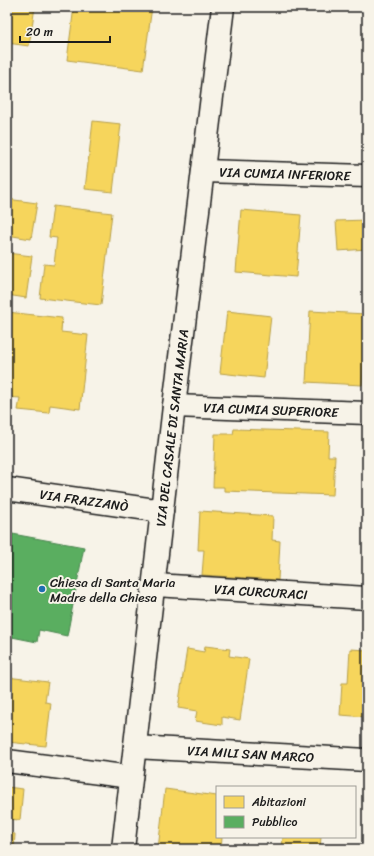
<svg xmlns="http://www.w3.org/2000/svg" width="374" height="856" viewBox="0 0 374 856" font-family="Sriracha,sans-serif">
<style>
.homes{fill:#f6d55c;stroke:#b59e49}
.public{fill:#5aae61;stroke:#47824c}
.lines{fill:none;stroke-linecap:round;stroke-linejoin:round}
.street-casing{stroke:#1c1c1c;stroke-width:25}
.secondary-casing{stroke:#1c1c1c;stroke-width:25}
.street{stroke:#f7f3e8;stroke-width:22}
.secondary{stroke:#f7f3e8;stroke-width:22}
.poi-dot{fill:#1f6fb2;stroke:#f7f3e8;stroke-width:1.5}
.labels{text-anchor:middle;dominant-baseline:central;stroke-width:4;stroke-linejoin:round;paint-order:stroke}
.street-label{font-size:13px;fill:#1c1c1c;stroke:#f7f3e8}
.poi-label{font-size:13px;fill:#1c1c1c;stroke:#f7f3e8;text-anchor:start}
</style>
<rect width="100%" height="100%" fill="#f7f3e8"/>
<filter id="ink" filterUnits="userSpaceOnUse"><feTurbulence type="fractalNoise" baseFrequency=".025" numOctaves="2"/><feDisplacementMap in="SourceGraphic" scale="8" xChannelSelector="R" yChannelSelector="G"/><feConvolveMatrix kernelMatrix="1 2 1 2 8 2 1 2 1" color-interpolation-filters="sRGB"/></filter>
<g filter="url(#ink)">
<path class="homes" d="M7,7H35L29,46L7,43Z
M74,7H152L143,70L67,60Z
M93,121L121,124L113,192L85,189Z
M7,199L37,203L31,239L7,235Z
M53,206L112,213L101,305L40,298L44,264L54,265L57,238L49,237Z
M241,210L301,215L296,277L236,272Z
M367,220V249L338,251L336,221Z
M7,253L32,256L26,298L7,295Z
M227,311L271,316L264,378L220,373Z
M310,311L366,314L362,385L306,382Z
M7,312L62,318L61,332L88,335L80,409L50,405L49,413L18,410L20,398L7,397Z
M234,429L329,432L328,456H335L333,495L224,491V487H213L215,434H233Z
M200,511L273,516L272,540L280,541L278,580L202,575L204,550H198Z
M205,646L230,649L229,656L249,659L240,720L222,717V725L195,721L197,711L178,708L187,649L204,652Z
M350,649L367,650V717L340,715L342,683H348Z
M7,677L48,682L45,702L51,703L46,746L7,742Z
M7,787L23,789L20,820L7,819Z
M165,789L217,796V837H222L221,849H158Z
M7,833L15,834L14,849H7Z
M283,837H321L320,849H282Z"/>
<path class="public" d="M7,533L84,547L67,636L39,630L37,642L7,636Z"/>
<g class="lines">
<defs>
<g id="street">
<path id="s1" d="M203,171L367,176"/>
<path id="s2" d="M174,406L367,413"/>
<path id="s3" d="M7,489L162,511"/>
<path id="s4" d="M155,585L367,598"/>
<path id="s5" d="M135,747L367,760"/>
<path d="M7,761L131,777"/>
</g>
<g id="secondary">
<path id="s6" d="M123,849L174,406L223,7"/>
</g>
</defs>
<use href="#street" class="street-casing"/>
<use href="#secondary" class="secondary-casing"/>
<use href="#street" class="street"/>
<use href="#secondary" class="secondary"/>
</g>
</g>
<circle class="poi-dot" cx="42" cy="589" r="4"/>
<g class="labels">
<g class="street-label">
<text stroke="none"><textPath href="#s1" startOffset="82">VIA CUMIA INFERIORE</textPath></text>
<text stroke="none"><textPath href="#s2" startOffset="97">VIA CUMIA SUPERIORE</textPath></text>
<text stroke="none"><textPath href="#s6" startOffset="424">VIA DEL CASALE DI SANTA MARIA</textPath></text>
<text stroke="none"><textPath href="#s3" startOffset="78">VIA FRAZZANÒ</textPath></text>
<text stroke="none"><textPath href="#s4" startOffset="106">VIA CURCURACI</textPath></text>
<text stroke="none"><textPath href="#s5" startOffset="116">VIA MILI SAN MARCO</textPath></text>
</g>
<g class="poi-label">
<text x="50" y="582">Chiesa di Santa Maria<tspan x="50" dy="15">Madre della Chiesa</tspan></text>
</g>
</g>
<rect width="374" height="856" fill="none" stroke="#f7f3e8" stroke-width="24"/>
<rect x="12" y="12" width="350" height="832" fill="none" stroke="#1c1c1c" stroke-width="1.5" filter="url(#ink)"/>
<rect x="216" y="786" width="140" height="52" fill="#f7f3e8" stroke="#9f9d96"/>
<rect x="224" y="796" width="20" height="12" fill="#f6d55c" stroke="#9f9d96"/>
<text x="252" y="806" font-size="12" fill="#1c1c1c">Abitazioni</text>
<rect x="224" y="816" width="20" height="12" fill="#5aae61" stroke="#9f9d96"/>
<text x="252" y="826" font-size="12" fill="#1c1c1c">Pubblico</text>
<path d="M20 36v6h90v-6" fill="none" stroke="#1c1c1c" stroke-width="2"/>
<text x="26" y="36" font-size="12" fill="#1c1c1c" stroke="#f7f3e8" stroke-width="3" paint-order="stroke">20 m</text>
</svg>
